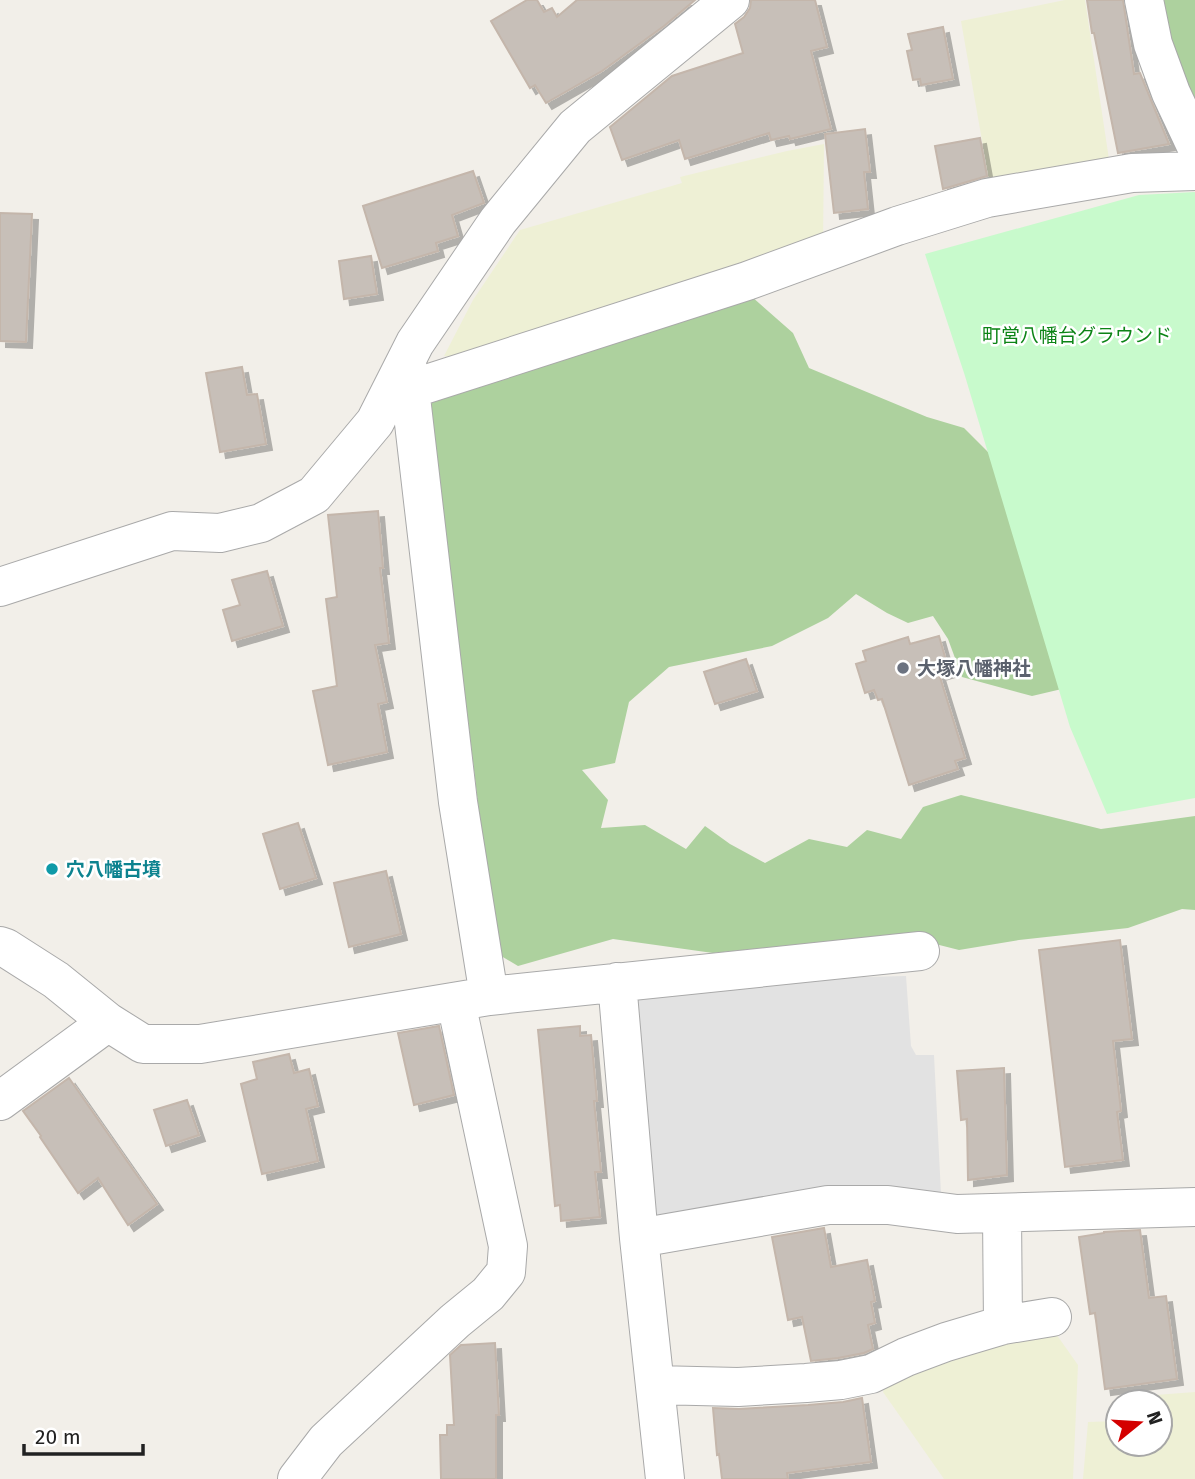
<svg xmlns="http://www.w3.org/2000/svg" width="1195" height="1479" viewBox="0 0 1195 1479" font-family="'Fira Sans','Noto Sans JP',sans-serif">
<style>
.farmland{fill:#eef0d5}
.forest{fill:#add19e}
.park{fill:#c8facc}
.parking{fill:#e2e2e2}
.building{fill:#c7bfb8;stroke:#c4b6ab;stroke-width:2;filter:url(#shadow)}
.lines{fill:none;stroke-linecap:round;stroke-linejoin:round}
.minor-casing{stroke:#a9a9a9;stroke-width:40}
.minor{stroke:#fff;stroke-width:38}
.worship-dot{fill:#6b7280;stroke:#fff;stroke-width:2.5}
.culture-dot{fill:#0f9aa8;stroke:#fff;stroke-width:2.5}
.labels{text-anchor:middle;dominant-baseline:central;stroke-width:5;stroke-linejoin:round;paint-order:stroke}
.park-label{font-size:19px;fill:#0c8416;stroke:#fff}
.worship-label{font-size:19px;font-weight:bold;fill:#5b616d;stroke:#fff;text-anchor:start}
.culture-label{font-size:19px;font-weight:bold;fill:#0d838f;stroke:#fff;text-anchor:start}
</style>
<defs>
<filter id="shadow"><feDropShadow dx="6" dy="6" stdDeviation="0" flood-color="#0004"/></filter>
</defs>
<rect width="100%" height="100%" fill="#f2efe9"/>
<path class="farmland" d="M1065,0H1085L1110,166L990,186L961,21Z
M824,144L823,247L482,359L444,356L473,300L520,230L682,183L680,177L787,151Z
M1054,1331L1078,1365L1073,1479H944L883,1392L887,1378L956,1351Z
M1195,1392V1479H1083L1088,1422L1118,1421V1444H1160V1402H1129V1397Z"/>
<path class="forest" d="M1159,0H1195V120Z
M751,296L793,333L809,368L927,417L964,428L1004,468L1066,688L1032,696L962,677L948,639L933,616L908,623L887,613L856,594L828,618L772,646L669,667L629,702L615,763L582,770L608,800L601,828L645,825L686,849L705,826L730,844L765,863L809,839L847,847L867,830L901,839L923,807L961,795L1101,829L1195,816V910L1182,909L1128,928L1019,940L959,950L900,935L713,953L613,939L518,966L496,953L432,421L431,373Z"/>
<path class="park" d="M1195,192V798L1107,814L1070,727L965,376L925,254L1139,195Z"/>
<path class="parking" d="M906,976L911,1046L916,1055H934L941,1194L656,1219L636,996L864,977Z"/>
<path class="building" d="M527,0H537L544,12L552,8L557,17L577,0H695L664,26L602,71L546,103L535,85L530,88L491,21Z
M751,0H815L827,47L811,51L831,129L790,139L789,136L771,140L769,133L685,159L679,140L622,160L610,127L672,76L743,53L735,24L744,17L750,8Z
M1087,0H1123L1134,74L1140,73L1169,144L1118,153L1094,33H1092Z
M943,27L953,79L921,85L920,79L913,80L907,51L912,50L908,34Z
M865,129L870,172H864L868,209L834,213L825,134Z
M980,138L987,176L943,189L935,146Z
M473,171L484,203L452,215L458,236L436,243L438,251L382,268L363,206Z
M0,213L32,214L26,342L0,341Z
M371,256L377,294L344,299L339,261Z
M242,367L247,395L257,394L266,444L220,452L206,373Z
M378,511L383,568H380L389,643L375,645L387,702L378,704L387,752L328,765L313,691L337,686L326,599L337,597L328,515Z
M267,571L283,626L232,641L223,610L240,605L232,580Z
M939,636L949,671L939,674L965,758L955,761L958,769L909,785L882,699L878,700L874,690L865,693L856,664L866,661L863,651L908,637L910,644Z
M746,659L757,691L715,704L704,672Z
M298,823L316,878L280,889L263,834Z
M386,871L401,934L349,947L334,883Z
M1120,940L1132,1039L1113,1041L1121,1111L1117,1112L1123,1160L1065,1167L1039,950Z
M439,1026L454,1095L414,1105L398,1033Z
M580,1026V1036L591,1035L597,1101H594L601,1172H595L600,1217L561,1221L560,1205L555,1206L538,1030Z
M289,1054L294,1073L309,1069L318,1106L306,1109L318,1161L262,1174L241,1084L257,1079L253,1062Z
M1004,1068L1007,1175L968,1180L967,1119L961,1120L957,1071Z
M69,1078L157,1204L128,1225L98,1178L78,1193L40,1137L41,1136L23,1111Z
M187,1100L199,1135L166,1146L154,1110Z
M824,1228L831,1267L867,1260L875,1301L871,1302L875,1323L868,1325L873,1349L864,1353L838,1358L811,1361L802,1317L788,1320L772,1237Z
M1140,1230L1149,1298L1166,1296L1177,1379L1105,1389L1095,1313L1090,1314L1079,1237L1104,1233V1232Z
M495,1343L499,1415H496V1479H441L440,1435H447V1425H454L450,1355L461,1345Z
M862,1398L871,1462L787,1473L788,1479H722L719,1454L717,1455L713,1408L739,1409L808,1405L843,1402Z"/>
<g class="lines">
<defs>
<path id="minor" d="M1144,0L1153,44L1171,93L1195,144
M407,363L458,802L489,996
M411,389L747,281L897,226L987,198L1132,173L1195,171
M0,587L172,531L220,533L261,523L314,495L375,422L415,343L498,221L575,127L730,0
M0,946L6,948L56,980L108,1022L143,1044H200L489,996L920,951
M617,982L639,1238L665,1479
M0,1101L108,1022
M1002,1214L1003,1325
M639,1238L828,1205H888L957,1214L1195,1207
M655,1385L738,1387L806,1383L841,1380L871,1374L906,1357L946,1342L1003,1325L1052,1317
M297,1479L326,1441L455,1321L488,1294L506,1272L508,1246L456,1002"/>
</defs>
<use href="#minor" class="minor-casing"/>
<use href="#minor" class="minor"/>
</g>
<circle class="worship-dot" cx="903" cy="668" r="7"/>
<circle class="culture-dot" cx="52" cy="869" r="7"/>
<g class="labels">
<g class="park-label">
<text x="1077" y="335">町営八幡台グラウンド</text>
</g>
<g class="worship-label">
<text x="917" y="668">大塚八幡神社</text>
</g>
<g class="culture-label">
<text x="66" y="869">穴八幡古墳</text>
</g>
</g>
<g transform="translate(1139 1423) rotate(72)"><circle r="33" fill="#ffffff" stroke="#a7a7a7" stroke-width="2"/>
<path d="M0-5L12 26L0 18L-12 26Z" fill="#d40000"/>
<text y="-10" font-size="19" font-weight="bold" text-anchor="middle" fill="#222222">N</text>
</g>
<path d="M24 1444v10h119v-10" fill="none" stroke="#222222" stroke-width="3.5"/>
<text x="35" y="1444" font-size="21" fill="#222222" stroke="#ffffff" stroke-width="5" paint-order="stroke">20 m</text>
</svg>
